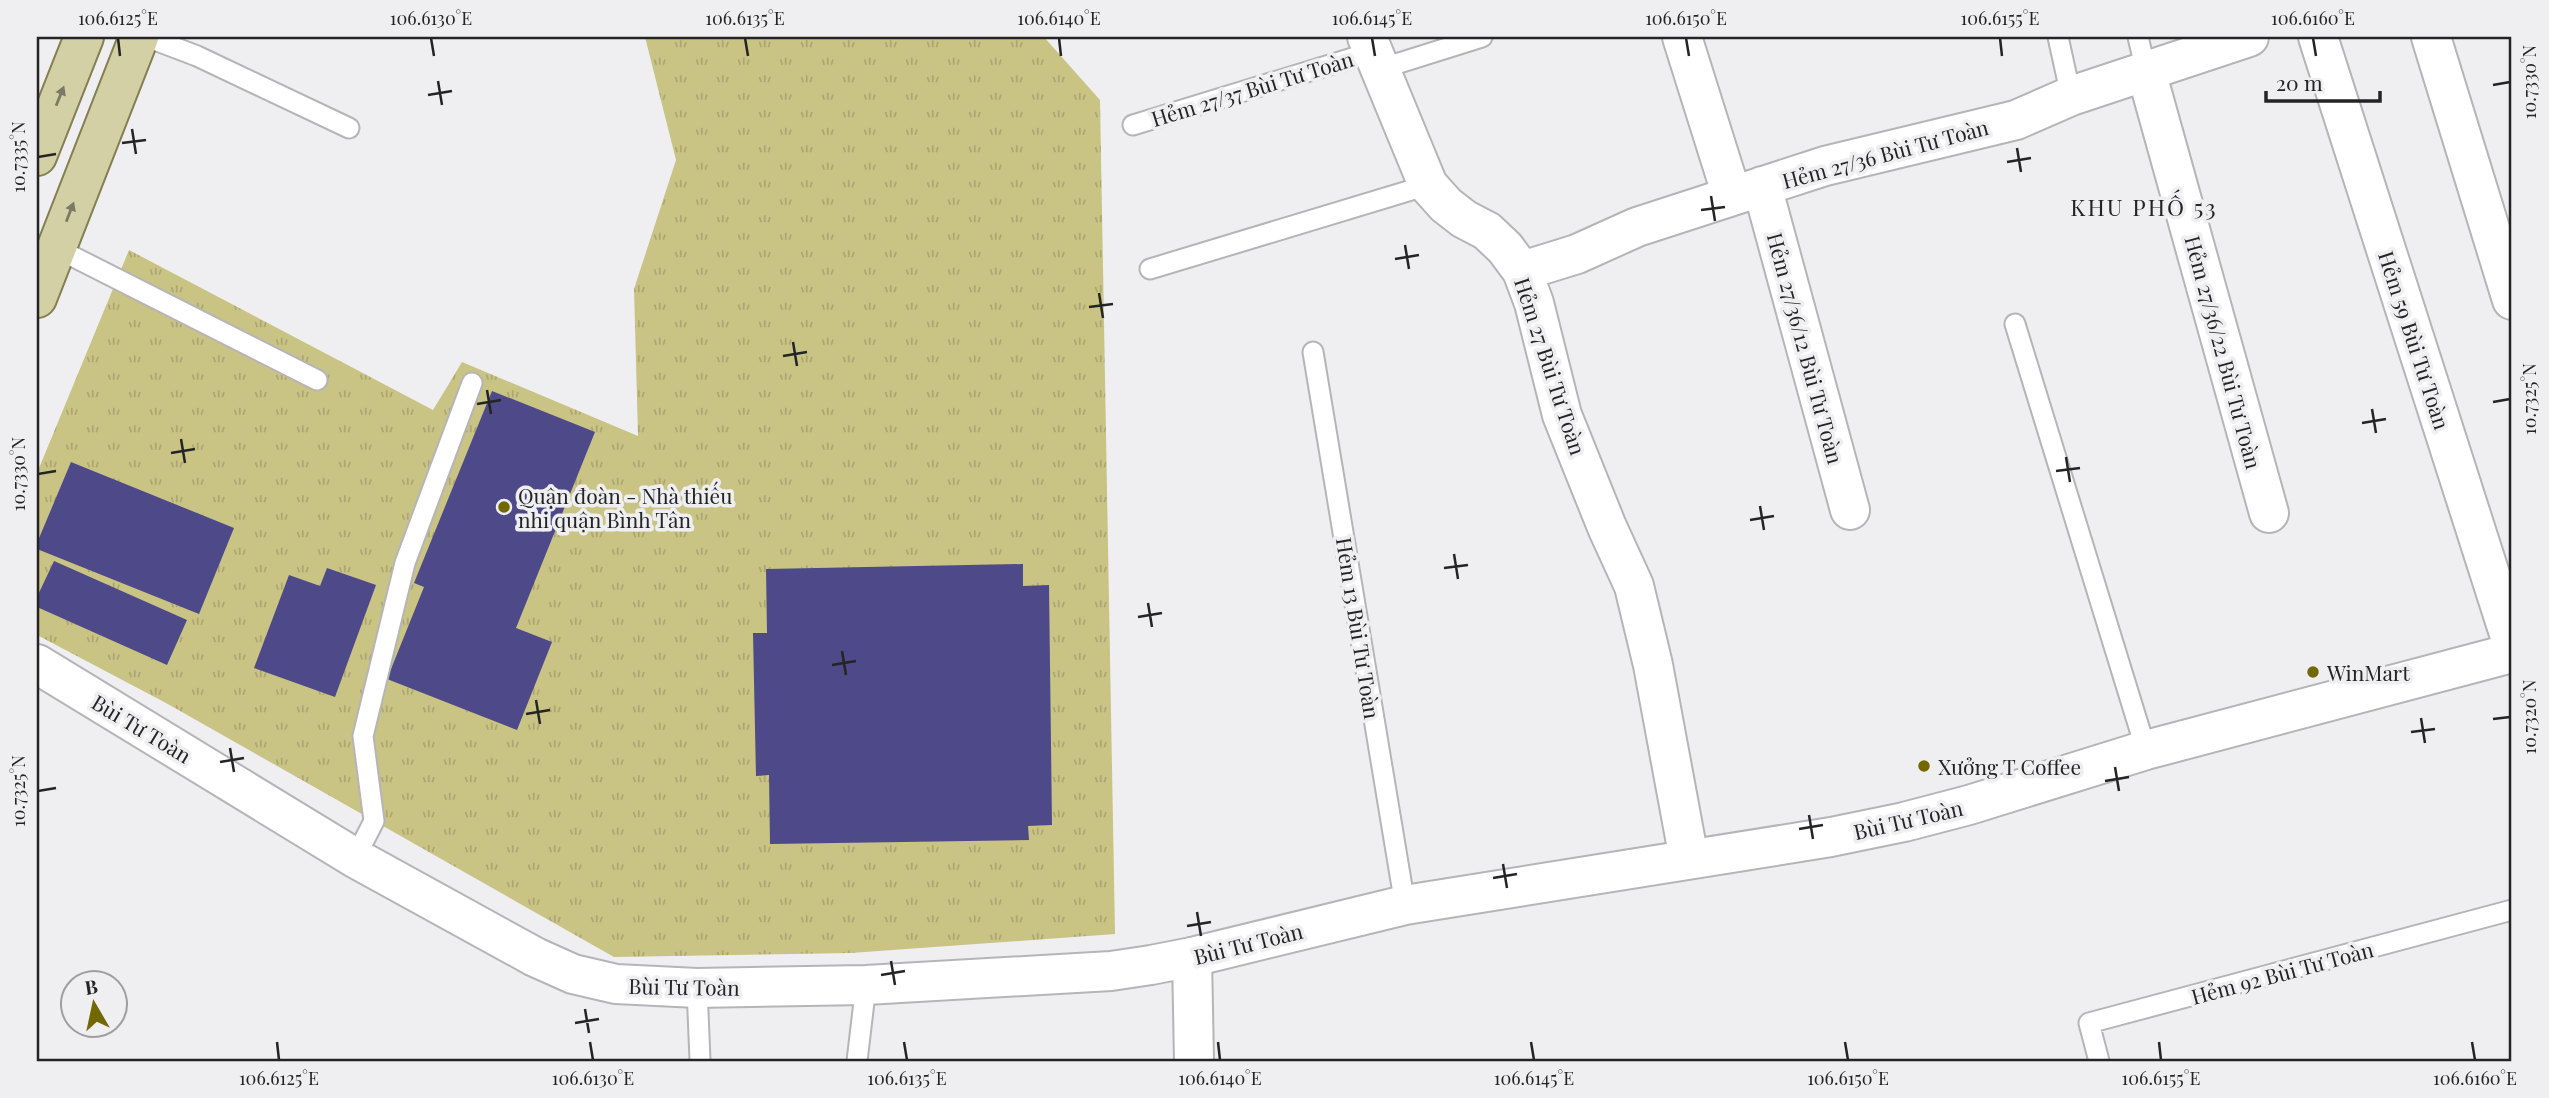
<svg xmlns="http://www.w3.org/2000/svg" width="2549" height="1098" viewBox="0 0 2549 1098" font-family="'Playfair Display',serif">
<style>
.park{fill:url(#park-tufts)}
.building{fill:#4e4988}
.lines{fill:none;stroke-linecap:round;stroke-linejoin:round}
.service-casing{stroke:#b5b5b8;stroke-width:23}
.minor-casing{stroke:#b5b5b8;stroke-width:42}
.tertiary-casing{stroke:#b5b5b8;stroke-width:42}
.primary-casing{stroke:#847f51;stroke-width:42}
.service{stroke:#fff;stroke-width:19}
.minor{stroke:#fff;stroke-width:38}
.tertiary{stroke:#fff;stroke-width:38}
.primary{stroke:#d4d0a5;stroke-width:38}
.oneway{fill:#7c7a65}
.ticks{fill:none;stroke:#242425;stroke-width:2.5}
.poi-dot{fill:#726800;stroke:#efeff2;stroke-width:2.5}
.labels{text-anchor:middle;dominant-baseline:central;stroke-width:7;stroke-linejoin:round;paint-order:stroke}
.street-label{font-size:21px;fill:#242425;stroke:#efeff2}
.poi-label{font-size:21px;fill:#242425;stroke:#efeff2;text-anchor:start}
.neighbourhood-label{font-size:23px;letter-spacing:2px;fill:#242425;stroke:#efeff2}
.neatline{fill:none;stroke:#242425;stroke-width:2.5}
.ticks-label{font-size:18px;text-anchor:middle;fill:#242425}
</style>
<defs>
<pattern id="park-tufts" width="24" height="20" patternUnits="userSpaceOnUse" patternTransform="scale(1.75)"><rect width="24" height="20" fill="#c9c384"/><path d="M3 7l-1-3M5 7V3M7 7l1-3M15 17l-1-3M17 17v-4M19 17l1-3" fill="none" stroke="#aca772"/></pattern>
</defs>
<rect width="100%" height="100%" fill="#efeff2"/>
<path class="park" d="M645,37H1044L1100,100L1115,934L851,953L614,957L166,703L37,635V473L129,250L433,410L462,362L638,436L634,289L676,160Z"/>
<path class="building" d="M492,391L595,432L516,628L552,642L517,730L387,679L424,587L414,583Z
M71,462L234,528L199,614L37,549V543Z
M54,561L187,620L167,665L37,607V597Z
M1023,564V586L1049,585L1052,825L1028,826L1029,840L770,844L769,775L756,776L753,633H767L766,569Z
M327,568L376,585L335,697L254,668L289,575L320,586Z"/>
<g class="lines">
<defs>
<path id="service" d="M147,37L197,56L349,128
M2058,37L2071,96
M2138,37L2146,71
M1380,69L1482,37
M1133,125L1372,52
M56,248L317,380
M1150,269L1428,185
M2015,324L2146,750
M1313,352L1405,905
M355,858L374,821L363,736L405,563L472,383
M697,988L700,1060
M857,1061L866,985
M2099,1061L2089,1023L2512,910"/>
<path id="minor" d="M1367,37L1428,185L1446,205L1464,219L1487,231L1505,248L1522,271L1534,303L1562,415L1607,527L1634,586L1653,665L1689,859
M1682,37L1732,196
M2318,37L2512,643
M2431,37L2512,300
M2146,71L2269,513
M1762,186L1850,510
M1522,271L1577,254L1637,227L1825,166L2016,120L2071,96L2249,37
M1192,957L1194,1061"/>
<path id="tertiary" d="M37,664L355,858L535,957L573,974L616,984L697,988L866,985L1111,971L1151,965L1192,957L1405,905L1831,837L1904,822L1969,805L2146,750L2512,653"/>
<path id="primary" d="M37,156L84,37
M37,298L139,37"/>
</defs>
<use href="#service" class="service-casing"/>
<use href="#minor" class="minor-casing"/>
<use href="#tertiary" class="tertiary-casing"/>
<use href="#primary" class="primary-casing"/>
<use href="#service" class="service"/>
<use href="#minor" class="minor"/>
<use href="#tertiary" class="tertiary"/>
<use href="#primary" class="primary"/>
</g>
<defs><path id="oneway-solid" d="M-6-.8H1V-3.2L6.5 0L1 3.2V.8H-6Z" transform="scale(1.75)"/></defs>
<g class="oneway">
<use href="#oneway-solid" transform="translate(60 96) rotate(-68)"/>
<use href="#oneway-solid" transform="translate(70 212) rotate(-69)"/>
</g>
<path class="ticks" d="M118,38L120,56M431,38L434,56M745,38L748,56M1059,38L1061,56M1372,38L1375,56M1686,38L1689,56M2000,38L2002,56M2313,38L2316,56M438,81L442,105M2493,85L2510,82M428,95L452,91M132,129L136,154M122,143L146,140M2017,148L2021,172M38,157L56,154M2007,162L2031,158M1711,196L1715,221M1701,210L1725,207M1405,245L1409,269M1395,259L1419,255M1099,293L1103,318M1089,307L1113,304M793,342L797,366M783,356L807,352M487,390L491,414M2493,402L2510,399M477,404L501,400M2372,409L2376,433M2362,423L2386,419M181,439L185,463M171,453L195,449M2066,457L2070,482M2056,471L2080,468M38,474L56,471M1760,506L1764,530M1750,520L1774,516M1454,554L1458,579M1444,568L1468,565M1148,603L1152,627M1138,617L1162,613M842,651L846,675M832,665L856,661M536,700L540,724M526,714L550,710M2421,718L2425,743M2493,719L2510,717M2411,732L2435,729M230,748L234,772M220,762L244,758M2115,767L2119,791M2105,781L2129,777M38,791L56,788M1809,815L1813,839M1799,829L1823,825M1503,864L1507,888M1493,878L1517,874M1197,912L1201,936M1187,926L1211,922M891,961L895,985M881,975L905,971M585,1009L589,1033M575,1023L599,1019M277,1042L279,1060M590,1042L593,1060M904,1042L907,1060M1218,1042L1220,1060M1531,1042L1534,1060M1845,1042L1848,1060M2159,1042L2161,1060M2472,1042L2475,1060"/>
<g class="poi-dot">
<circle cx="504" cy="507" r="7"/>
<circle cx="2313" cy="672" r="7"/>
<circle cx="1924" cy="766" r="7"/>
</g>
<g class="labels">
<g class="street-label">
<text transform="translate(1252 88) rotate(-17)">Hẻm 27/37 Bùi Tư Toàn</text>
<text transform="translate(1885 153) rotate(-15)">Hẻm 27/36 Bùi Tư Toàn</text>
<text transform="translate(2415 340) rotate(72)">Hẻm 59 Bùi Tư Toàn</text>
<text transform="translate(1806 348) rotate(75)">Hẻm 27/36/12 Bùi Tư Toàn</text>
<text transform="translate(2224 352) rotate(75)">Hẻm 27/36/22 Bùi Tư Toàn</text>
<text transform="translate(1551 366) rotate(72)">Hẻm 27 Bùi Tư Toàn</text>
<text transform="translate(1359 628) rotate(81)">Hẻm 13 Bùi Tư Toàn</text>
<text transform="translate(142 728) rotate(31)">Bùi Tư Toàn</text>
<text transform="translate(1908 819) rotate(-13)">Bùi Tư Toàn</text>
<text transform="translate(1248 943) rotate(-14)">Bùi Tư Toàn</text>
<text transform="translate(2282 972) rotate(-15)">Hẻm 92 Bùi Tư Toàn</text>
<text transform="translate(684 986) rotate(1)">Bùi Tư Toàn</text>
</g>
<g class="poi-label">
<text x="518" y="495">Quận đoàn - Nhà thiếu<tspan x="518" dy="24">nhi quận Bình Tân</tspan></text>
<text x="2327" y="672">WinMart</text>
<text x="1938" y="766">Xưởng T Coffee</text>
</g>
<g class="neighbourhood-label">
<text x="2144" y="206">KHU PHỐ 53</text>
</g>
</g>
<rect width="2549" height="1098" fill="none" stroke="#efeff2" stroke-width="77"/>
<g transform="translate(94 1004) rotate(351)"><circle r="33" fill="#efeff2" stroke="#9e9ea0" stroke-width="2"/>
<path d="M0-5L12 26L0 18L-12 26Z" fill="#726800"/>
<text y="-10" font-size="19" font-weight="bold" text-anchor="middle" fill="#242425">B</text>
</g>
<path d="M2266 91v10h114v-10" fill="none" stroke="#242425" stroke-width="3.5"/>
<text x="2276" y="91" font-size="21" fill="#242425" stroke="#efeff2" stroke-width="5" paint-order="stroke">20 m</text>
<rect x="38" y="38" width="2472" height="1022" class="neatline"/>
<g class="ticks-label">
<text x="118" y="25">106.6125°E</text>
<text x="431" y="25">106.6130°E</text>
<text x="745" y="25">106.6135°E</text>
<text x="1059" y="25">106.6140°E</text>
<text x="1372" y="25">106.6145°E</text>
<text x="1686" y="25">106.6150°E</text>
<text x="2000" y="25">106.6155°E</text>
<text x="2313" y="25">106.6160°E</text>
<text transform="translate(2530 82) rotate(-90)" y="6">10.7330°N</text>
<text transform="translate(19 157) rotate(-90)" y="6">10.7335°N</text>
<text transform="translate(2530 399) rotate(-90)" y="6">10.7325°N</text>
<text transform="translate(19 474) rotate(-90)" y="6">10.7330°N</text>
<text transform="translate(2530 717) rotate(-90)" y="6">10.7320°N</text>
<text transform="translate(19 791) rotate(-90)" y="6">10.7325°N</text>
<text x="279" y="1085">106.6125°E</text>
<text x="593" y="1085">106.6130°E</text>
<text x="907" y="1085">106.6135°E</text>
<text x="1220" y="1085">106.6140°E</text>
<text x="1534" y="1085">106.6145°E</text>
<text x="1848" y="1085">106.6150°E</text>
<text x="2161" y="1085">106.6155°E</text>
<text x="2475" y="1085">106.6160°E</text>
</g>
</svg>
